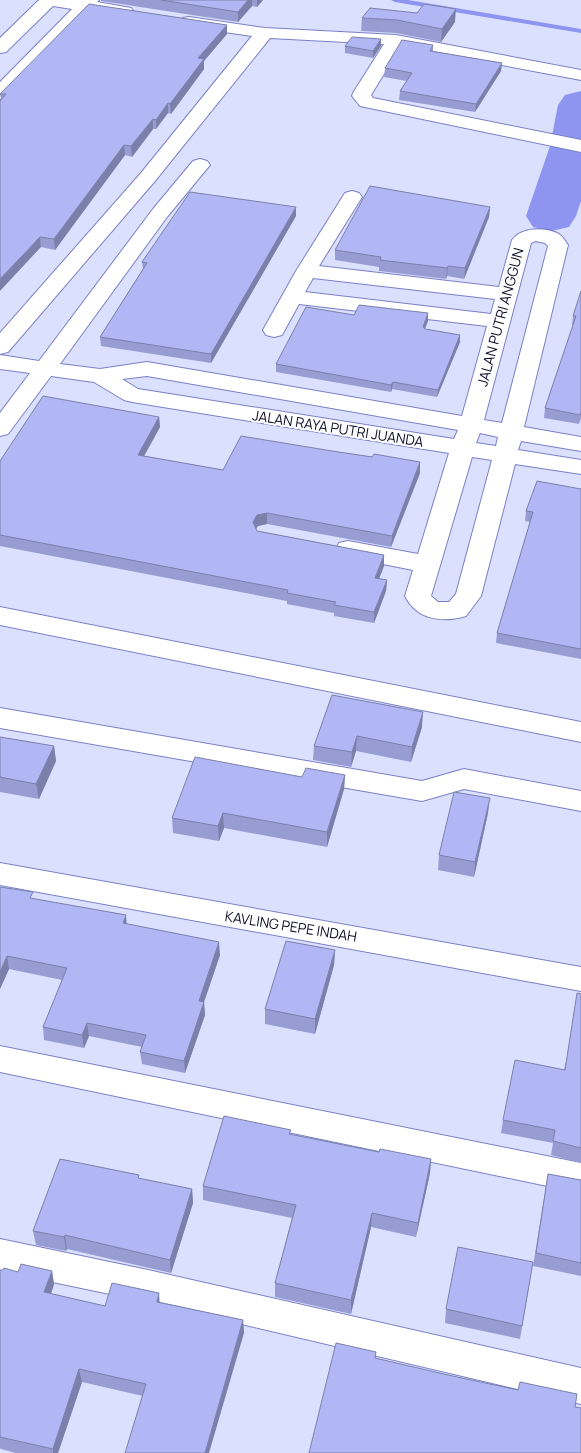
<svg xmlns="http://www.w3.org/2000/svg" width="581" height="1453" viewBox="0 0 581 1453" font-family="Manrope,sans-serif">
<style>
.lines{fill:none;stroke-linecap:round;stroke-linejoin:round}
.stream{fill:#8e95f1;fill-rule:evenodd}
.river{fill:#8e95f1;fill-rule:evenodd}
.minor-casing{stroke:#7a80c8;stroke-width:2}
.minor{fill:#fff;fill-rule:evenodd}
.wall{fill:#979dd2}
.shaded-wall{fill:#7b80ab}
.building{fill:#b0b7f4;stroke:#7b80ab}
.labels{text-anchor:middle;dominant-baseline:central;stroke-width:4;stroke-linejoin:round;paint-order:stroke}
.street-label{font-size:14px;fill:#0a0a25;stroke:#fff}
</style>
<rect width="100%" height="100%" fill="#dbe0ff"/>
<g class="lines">
<path class="stream" d="M391,0H408L581,29V33L395,2Z"/>
<path class="river" d="M581,91V201L576,216L569,227L551,231L533,227L526,216L550,146L558,105L565,95Z"/>
<defs>
<path id="minor" d="M39,0H99L97,2L131,8L134,12L131,16L125,17L89,11L7,97L0,99V82L72,9L53,6L6,52L0,53V38Z
M189,17L265,28L396,35L581,70V80L401,46L371,95L373,98L581,140V152L360,106L352,96L353,93L384,44L270,38L155,181L8,352L0,354V333L141,173L252,36L183,26L180,22L183,18Z
M200,159L207,161L210,165L167,217L60,364L100,369L147,362L462,416L487,326L299,304L282,335L274,337L266,335L263,330L296,271L345,193L352,191L359,193L362,197L319,266L499,287L512,240C521,227 544,227 557,233C562,235 565,241 568,245L524,427L581,437V451L521,441L518,450L581,460V474L515,464L481,596L466,616C442,623 417,620 405,596L413,570L348,557L339,555L336,549L339,543L348,541L418,554L449,453L132,402L124,400L94,382L51,376L8,434L0,436V413L30,373L0,369V355L39,361L153,209L193,161ZM536,241L545,243L548,246L502,423L484,420L531,243ZM313,278L495,299L491,314L305,292ZM147,376L458,430L454,439L138,389L122,379ZM480,433L498,437L496,446L476,443ZM472,457L492,460L456,594L449,602H438L431,596Z
M0,607L581,722V742L0,625Z
M0,708L422,781L464,769L581,791V811L464,789L422,801L0,728Z
M0,863L581,967V991L0,885Z
M0,1046L581,1163V1193L0,1072Z
M0,1239L148,1270L581,1368V1404L148,1302L0,1271Z"/>
</defs>
<use href="#minor" class="minor-casing"/>
<use href="#minor" class="minor"/>
</g>
<path class="wall" d="M101,0H263L257,7L252,6L238,22L101,1Z
M362,18L455,22L441,42L396,33L361,31Z
M227,25V34L204,61V69L171,114L168,113L156,129H153L132,157L125,155L55,250L41,247L1,100L0,94Z
M381,39V46L373,58L345,53V46Z
M433,45V51L502,63L501,71L475,112L399,100L400,91L407,81L384,77L385,68Z
M490,207L489,217L464,279L447,276L446,279L379,271V267L335,260V250Z
M296,216L211,363L101,346L100,337L143,269L142,262Z
M581,291V418L579,424L544,418L545,408L573,325H572L573,316Z
M428,313V321L425,329L460,335V342L437,397L392,389L391,392L276,372V364L354,315Z
M159,417L160,427L144,456L223,470L332,451L372,457L420,462V473L391,547L267,524L258,526L256,528L257,531L384,555V566L379,579L387,580L386,591L374,623L334,616V613L287,604V601L0,546V461Z
M581,489V659L496,643L497,633L530,522L525,521L526,511Z
M332,695L422,727L411,762L356,751L351,767L313,760L314,746Z
M0,737L54,746L56,761L39,799L0,792Z
M345,775L344,789L327,847L224,828L219,841L173,833L172,818L302,777Z
M488,813L474,877L438,870L439,855Z
M0,887L34,899L127,924L220,955L204,1002L205,1015L185,1073L142,1064L140,1052L142,1047L89,1036L84,1048L44,1040L43,1027L62,980L9,969L0,989Z
M335,950L334,965L315,1034L265,1024V1009Z
M581,994V1163L551,1155L553,1143L501,1133L503,1120L564,1070Z
M291,1135L379,1152L431,1159L430,1173L416,1237L371,1227L351,1314L275,1297V1283L292,1218L203,1200V1186Z
M548,1174L581,1180V1276L533,1266Z
M139,1175V1179L192,1189L193,1203L171,1273L67,1249L66,1251L36,1245L33,1231Z
M533,1262L520,1339L445,1323L446,1309Z
M0,1270L18,1272L52,1271L54,1284L51,1294L105,1306L160,1302L243,1320L244,1333L143,1396L82,1382L58,1453H16L1,1449L0,1448Z"/>
<path class="shaded-wall" d="M248,0H252V6L238,22V12Z
M257,0H263L257,7Z
M456,9L455,22L441,42L442,29Z
M227,25V34L204,61V69L171,114L170,104L198,58Z
M381,39V46L373,58V51Z
M502,63L501,71L475,112L476,104Z
M168,103V113L156,129V120Z
M153,119V129L132,157L131,146Z
M124,145L125,155L55,250L54,239Z
M296,207V216L211,363V354Z
M490,207L489,217L464,279L465,268Z
M40,237L41,247L0,291V279Z
M448,266L447,276L446,279L447,268Z
M428,313V321L422,335L423,327Z
M460,335V342L437,397L438,390Z
M393,382L392,389L391,392V385Z
M159,417L160,427L139,465L138,455Z
M420,462V473L391,547L392,536Z
M267,513V524L258,526L253,533V522L257,515Z
M384,555V566L375,589V578Z
M387,580L386,591L374,623V612Z
M423,712L422,727L411,762L412,747Z
M357,736L356,751L351,767L352,752Z
M54,746L56,761L39,799L36,784Z
M345,775L344,789L327,847V832Z
M490,798L488,813L474,877L475,862Z
M223,813L224,828L219,841L218,826Z
M126,915L127,928L123,923Z
M219,942L220,955L204,1002L205,1015L185,1073L184,1061L199,1001Z
M335,950L334,965L315,1034V1019Z
M7,956L9,969L0,989V972Z
M87,1023L89,1036L84,1048L82,1035Z
M431,1159L430,1173L416,1237L418,1223Z
M192,1189L193,1203L171,1273L170,1260Z
M372,1213L371,1227L351,1314V1300Z
M65,1235L67,1249L66,1251L64,1237Z
M52,1271L54,1284L47,1306L44,1292Z
M159,1293L160,1307L157,1302Z
M243,1320L244,1333L209,1453H205Z
M79,1369L82,1382L58,1453H53V1449Z"/>
<path class="building" d="M161,0H248L238,12Z
M89,4L227,25L198,58L204,59L170,104L168,103L156,120L153,119L131,146L124,145L54,239L40,237L0,279V101L6,94H0Z
M424,4L456,9L442,29L397,20L362,18L370,8L417,13Z
M352,37L381,39L373,51L345,46Z
M402,40L433,45L430,51L502,63L476,104L400,91L412,73L385,68Z
M370,186L490,207L465,268L448,266L447,268L380,260L381,257L335,250Z
M190,192L296,207L211,354L100,337L147,263L142,262Z
M581,291V412L580,415L545,408L576,316H573Z
M359,305L428,313L423,327L425,329L460,335L438,390L393,382L391,385L276,364L306,307L354,315Z
M43,396L159,417L138,455L223,470L241,436L332,451L372,457L374,454L420,462L392,536L267,513L257,515L253,522L257,531L384,555L375,578L387,580L374,612L334,605L336,602L287,593L288,590L0,535V461Z
M537,481L581,489V649L497,633L533,512L526,511Z
M332,695L423,712L412,747L357,736L352,752L314,746Z
M0,737L54,746L36,784L0,777Z
M195,757L302,777L306,768L345,775L327,832L223,813L218,826L172,818Z
M454,792L490,798L475,862L439,855Z
M0,887L33,892L30,898L126,915L123,923L219,942L199,1001L204,1002L184,1061L140,1052L146,1035L87,1023L82,1035L43,1027L67,968L7,956L0,972Z
M286,941L335,950L315,1019L265,1009Z
M577,993L581,994V1148L553,1141L555,1130L503,1120L515,1060L565,1070Z
M224,1116L291,1130L289,1134L379,1152L380,1149L431,1159L418,1223L372,1213L351,1300L275,1283L296,1205L203,1186Z
M60,1159L139,1175L138,1178L192,1189L170,1260L65,1235L64,1237L33,1231Z
M548,1174L581,1180V1263L536,1253Z
M458,1247L533,1262L522,1326L446,1309Z
M21,1264L52,1271L44,1292L105,1306L112,1283L159,1293L157,1302L243,1320L205,1453H125L146,1384L79,1369L53,1449L0,1437V1270H3L4,1268L18,1272Z
M336,1343L376,1352L375,1358L448,1375L518,1390L520,1382L577,1394L575,1407L581,1408V1453H309Z"/>
<g class="labels">
<g class="street-label">
<text transform="translate(500 317) rotate(-75)">JALAN PUTRI ANGGUN</text>
<text transform="translate(338 428) rotate(9)">JALAN RAYA PUTRI JUANDA</text>
<text transform="translate(291 926) rotate(9)">KAVLING PEPE INDAH</text>
</g>
</g>
</svg>
